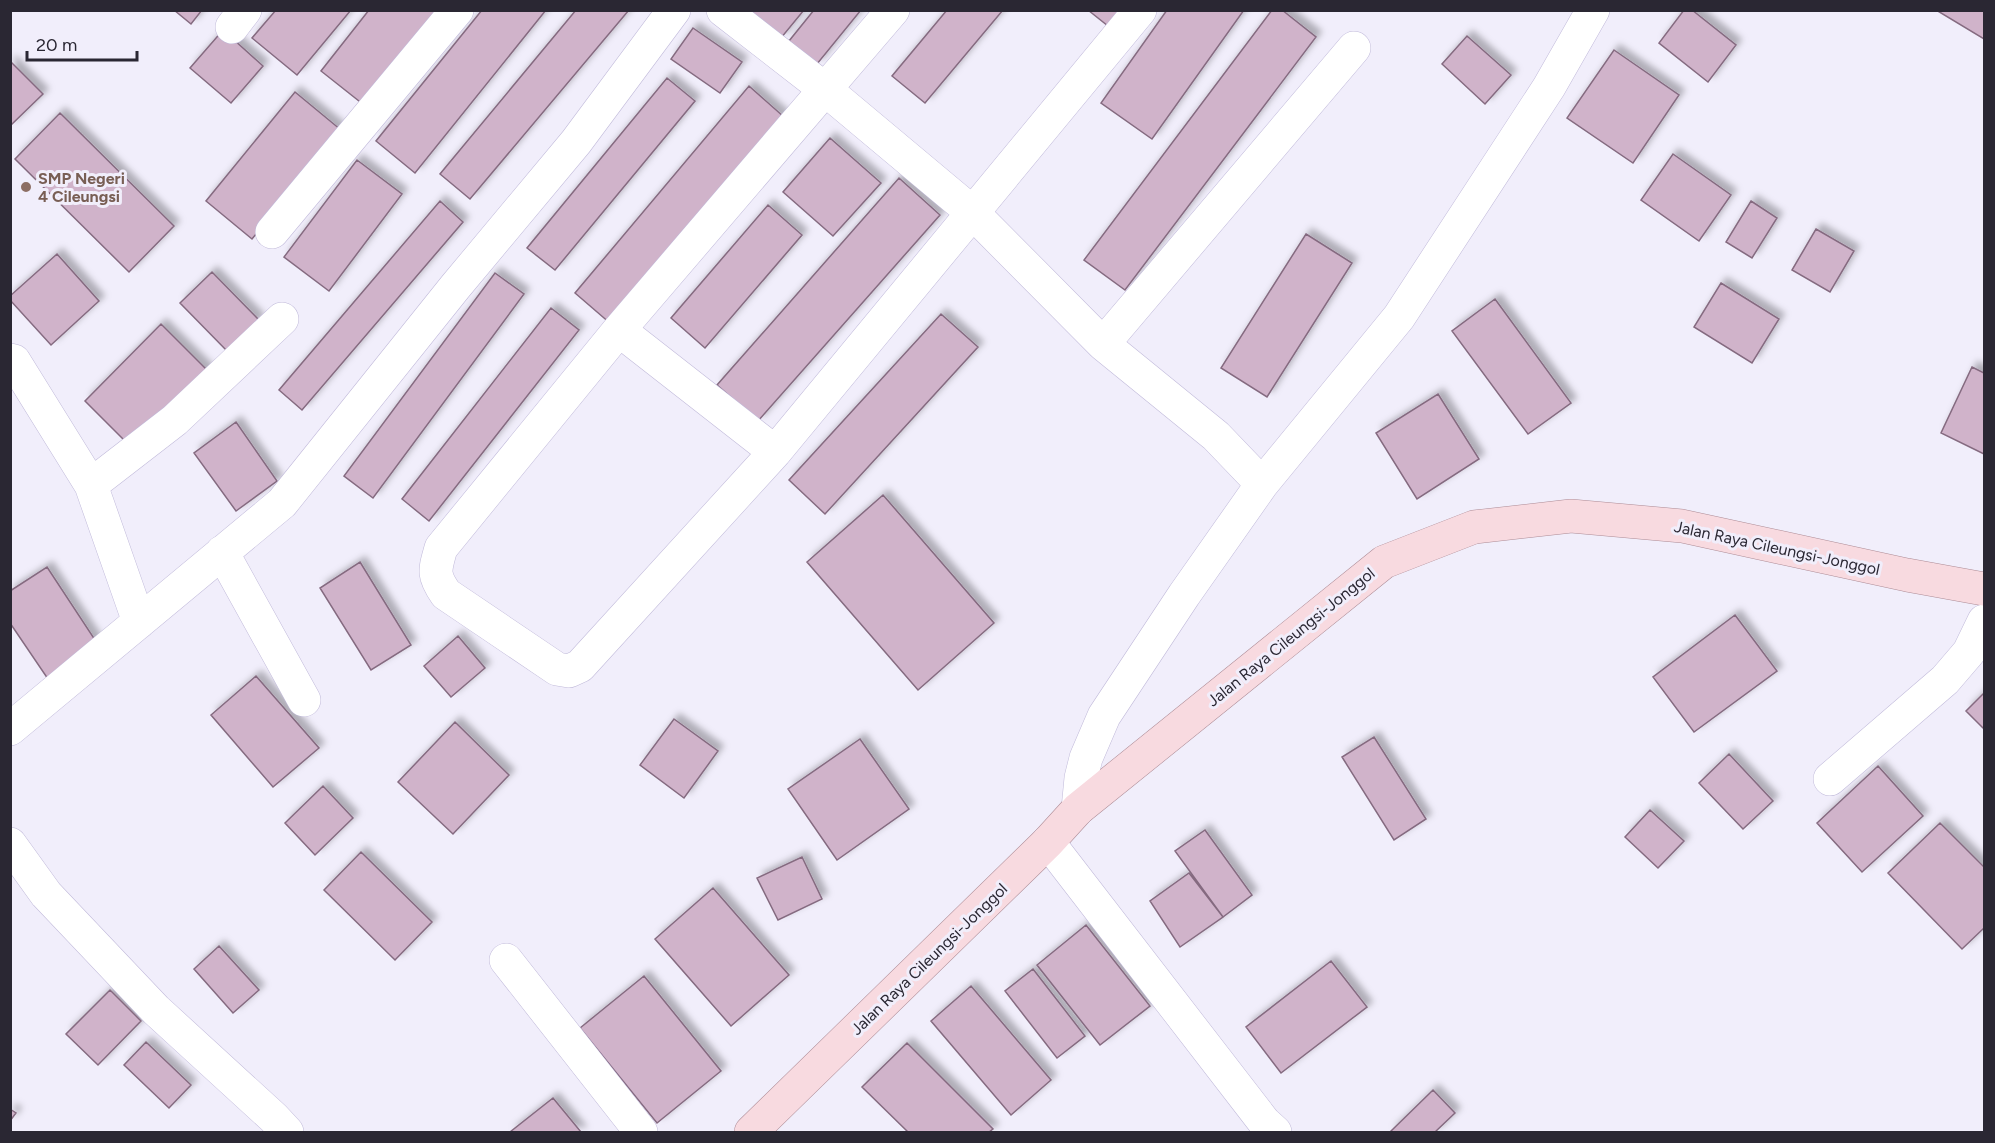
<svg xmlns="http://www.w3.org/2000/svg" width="1995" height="1143" viewBox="0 0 1995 1143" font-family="Figtree,sans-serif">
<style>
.building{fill:#d0b3ca;stroke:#856b80;stroke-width:1.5;filter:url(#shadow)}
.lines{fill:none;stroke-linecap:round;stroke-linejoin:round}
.minor-casing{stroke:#c1bada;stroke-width:34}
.major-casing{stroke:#ad8c96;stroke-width:34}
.minor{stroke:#fff;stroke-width:33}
.major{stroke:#f8dae0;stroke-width:33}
.education-dot{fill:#8d6e63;stroke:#f1eefb;stroke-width:2}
.labels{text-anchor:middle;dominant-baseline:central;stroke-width:6;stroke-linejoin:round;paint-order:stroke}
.education-label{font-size:16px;font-weight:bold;fill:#785e54;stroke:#f1eefb;text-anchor:start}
.street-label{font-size:16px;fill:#2a2733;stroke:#f1eefb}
</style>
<defs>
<filter id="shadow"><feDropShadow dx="5.5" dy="-5.5" stdDeviation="3" flood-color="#0004"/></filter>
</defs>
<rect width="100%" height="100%" fill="#f1eefb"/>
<path class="building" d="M174,10H202L191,24Z
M276,10H351L297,75L252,38Z
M369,10H439L364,105L321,71Z
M482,10H546L415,173L376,141Z
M576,10H629L470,199L440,174Z
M747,10H804L781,38Z
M814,10H861L817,64L789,41Z
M947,10H1003L925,103L892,76Z
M1088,10H1120L1108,26Z
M1167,10H1244L1152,139L1101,103Z
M1272,10H1282L1316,37L1125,290L1084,260Z
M1684,10H1692L1736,45L1708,82L1659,43Z
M1936,10H1984V39Z
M693,28L742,62L720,93L671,59Z
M223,30L263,66L231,103L190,68Z
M1467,36L1511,75L1485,104L1442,64Z
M1614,50L1679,95L1633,163L1567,118Z
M10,61L43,94L10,126Z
M667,78L695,101L555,270L527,248Z
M749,86L784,117L611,324L575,293Z
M295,92L341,130L252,239L206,201Z
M60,113L174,226L129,272L15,159Z
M830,138L881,183L833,236L783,192Z
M1673,154L1731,195L1699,241L1641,200Z
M357,160L402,194L329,291L284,257Z
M899,178L940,215L758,421L717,385Z
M440,201L463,222L302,410L279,390Z
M1751,201L1777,218L1752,258L1726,242Z
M768,205L802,235L705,348L671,318Z
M1816,229L1854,251L1830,292L1792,270Z
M1306,234L1352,263L1267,397L1221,368Z
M57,254L99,301L51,345L10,300V296Z
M212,272L259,320L227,351L180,303Z
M495,273L524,294L373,498L344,476Z
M1721,283L1779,319L1752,363L1694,327Z
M1495,299L1571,403L1528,434L1452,331Z
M551,308L579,330L429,521L402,499Z
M941,314L978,347L825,514L789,480Z
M161,324L209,372L133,449L85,401Z
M1972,367L1984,373V454L1941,433Z
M1438,394L1479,459L1417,499L1376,433Z
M236,422L277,481L236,511L194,453Z
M883,495L994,623L918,690L807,562Z
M360,562L411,645L371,670L320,588Z
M47,567L101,649L50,682L10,623V591Z
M1735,615L1777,671L1694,732L1653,677Z
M458,636L485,668L451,697L424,666Z
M256,676L319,748L273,787L211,715Z
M1984,693V729L1966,711Z
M674,719L718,751L684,798L640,765Z
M455,722L509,775L453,834L398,782Z
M1374,737L1426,819L1394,840L1342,757Z
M860,739L909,809L837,860L788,789Z
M1729,754L1773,801L1743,829L1699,783Z
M1878,766L1923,816L1862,872L1817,823Z
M323,786L353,818L315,855L285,823Z
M1650,810L1684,841L1658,868L1625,837Z
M1940,823L1984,867V928L1962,949L1888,873Z
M1205,830L1252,895L1223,917L1175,851Z
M361,852L432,922L395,960L324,890Z
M802,857L822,899L778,920L757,878Z
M1189,873L1223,917L1180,947L1150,901Z
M713,888L789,975L731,1026L655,939Z
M1086,925L1150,1006L1100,1045L1037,965Z
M219,946L259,990L233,1013L194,969Z
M1331,961L1367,1007L1281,1073L1246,1027Z
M1033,969L1085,1036L1057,1058L1005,991Z
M644,976L721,1071L657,1123L580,1028Z
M971,986L1051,1080L1011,1115L931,1021Z
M110,990L141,1021L98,1065L66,1034Z
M146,1042L191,1085L169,1108L124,1065Z
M907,1043L993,1129L989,1132H908L862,1087Z
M1433,1090L1455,1113L1435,1132H1390Z
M553,1098L581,1132H510Z
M10,1109L16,1113L10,1121Z"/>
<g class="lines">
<defs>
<path id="minor" d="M723,10L826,90L973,213L1103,344L1216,436L1262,484
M893,10L619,330L775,452L1140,10
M232,27L245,10
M272,232L457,10
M619,330L441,548C435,570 432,574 446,594L557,669L569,671L580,666L775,452
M1103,344L1354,48
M10,360L14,361L91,485L175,420L282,319
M91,485L139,622
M222,552L304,700
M10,729L282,503L455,287L576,142L674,10
M1830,779L1945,680L1969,652L1984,621
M1078,809L1081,778L1086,758L1104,716L1184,595L1262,484L1399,317L1549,87L1593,10
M1048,842L1264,1122L1275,1132
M10,844L46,894L156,1010L274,1118L287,1132
M506,960L641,1132"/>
<path id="major" d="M751,1132L1048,842L1078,809L1384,562L1474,527L1571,516L1682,526L1907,575L1984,589"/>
</defs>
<use href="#minor" class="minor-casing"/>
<use href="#major" class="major-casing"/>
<use href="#minor" class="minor"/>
<use href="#major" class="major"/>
</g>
<circle class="education-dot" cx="26" cy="187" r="6"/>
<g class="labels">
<g class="education-label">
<text x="38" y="178">SMP Negeri<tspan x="38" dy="18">4 Cileungsi</tspan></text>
</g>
<g class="street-label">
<text transform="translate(1777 548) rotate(12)">Jalan Raya Cileungsi-Jonggol</text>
<text transform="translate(1291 637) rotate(-39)">Jalan Raya Cileungsi-Jonggol</text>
<text transform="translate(929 959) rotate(-44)">Jalan Raya Cileungsi-Jonggol</text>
</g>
</g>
<rect width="1995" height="1143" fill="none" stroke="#2a2733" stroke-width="24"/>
<path d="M27 51v9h110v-9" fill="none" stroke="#2a2733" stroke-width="3"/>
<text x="36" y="51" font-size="18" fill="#2a2733" stroke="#f1eefb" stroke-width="4.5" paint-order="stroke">20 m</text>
</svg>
